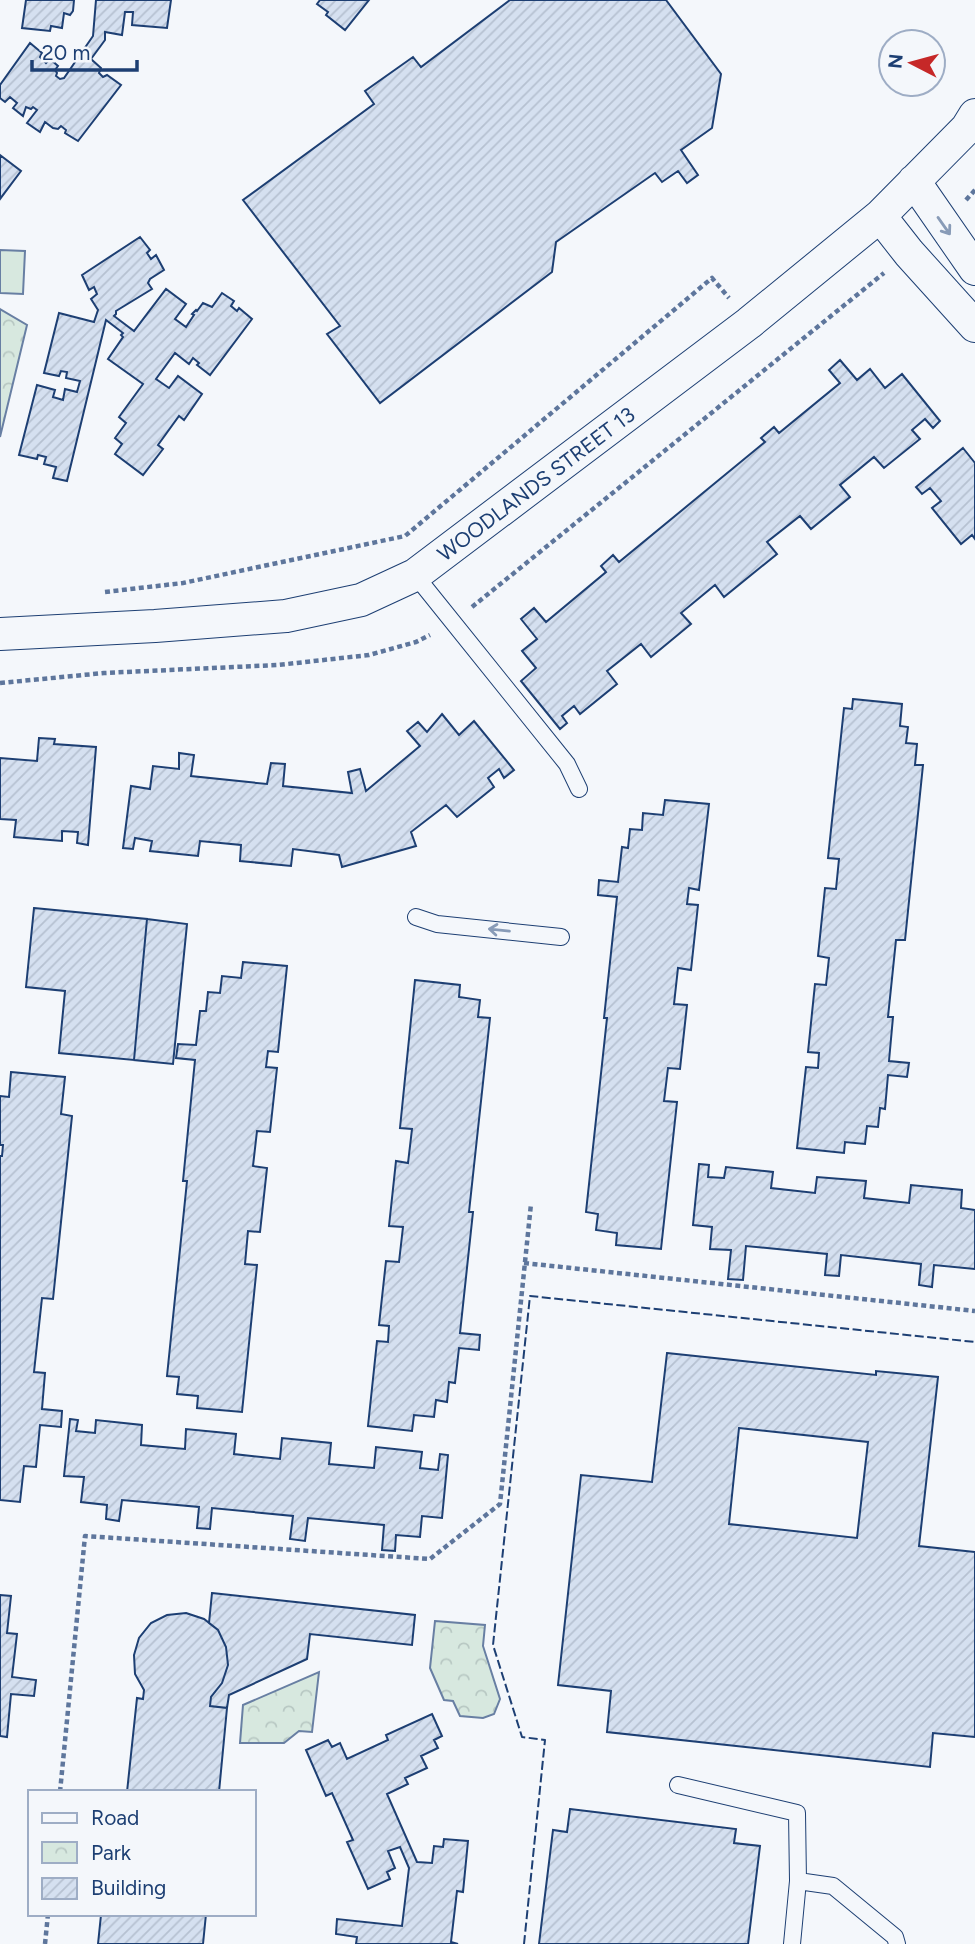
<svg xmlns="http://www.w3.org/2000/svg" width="975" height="1944" viewBox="0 0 975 1944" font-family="Figtree,sans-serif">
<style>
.park{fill:url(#park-crowns);stroke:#687fa3;stroke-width:2}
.pitch{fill:#d7e8df;stroke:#687fa3;stroke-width:2}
.building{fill:url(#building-hatch);stroke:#1d3f73;stroke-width:2;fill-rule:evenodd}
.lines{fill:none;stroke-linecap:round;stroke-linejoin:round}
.lane-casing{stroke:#1d3f73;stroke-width:18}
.street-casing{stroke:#1d3f73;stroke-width:34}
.path{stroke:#5e769c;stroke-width:4.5;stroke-dasharray:5 3.5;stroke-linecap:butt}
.lane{stroke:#f4f7fb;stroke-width:16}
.street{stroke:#f4f7fb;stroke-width:32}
.fence{stroke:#1d3f73;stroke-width:2;stroke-dasharray:9 3.5;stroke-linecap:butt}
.oneway{stroke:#889bb7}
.labels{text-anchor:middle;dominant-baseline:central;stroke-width:5;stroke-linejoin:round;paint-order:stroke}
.street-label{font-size:21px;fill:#1d3f73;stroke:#f4f7fb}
</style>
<defs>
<pattern id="park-crowns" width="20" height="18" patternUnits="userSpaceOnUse" patternTransform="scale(1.75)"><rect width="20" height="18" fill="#d7e8df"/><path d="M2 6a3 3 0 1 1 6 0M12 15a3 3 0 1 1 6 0" fill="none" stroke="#b8c8c3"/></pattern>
<pattern id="building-hatch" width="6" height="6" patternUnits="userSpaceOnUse" patternTransform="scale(1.75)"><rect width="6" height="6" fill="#d5e0f0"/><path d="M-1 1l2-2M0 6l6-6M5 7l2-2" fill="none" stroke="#b6c1d1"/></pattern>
</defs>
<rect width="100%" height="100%" fill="#f4f7fb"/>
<path class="park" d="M0,309L27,325L0,437Z
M435,1621L485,1625L483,1646L500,1699L494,1714L483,1718L460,1716L453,1701L444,1700L430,1668Z
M319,1672L312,1732L299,1731L284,1743H240L243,1705Z"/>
<path class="pitch" d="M0,250L25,251L23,294L0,293Z"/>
<path class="building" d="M26,0H74L73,11L70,15L64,13L62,28L51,26L50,31L22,28Z
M96,0H171L167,28L132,25L133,12H125L122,35L105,32V40L91,59L101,68L99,73L103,77L107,75L121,85L78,141L65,133L66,130L61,126L58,129L53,128L45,122L40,132L27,123L37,110L33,107L31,109L26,107L23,116L13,108L17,103L10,97L5,102L0,98V85L30,43L42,53L40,57L46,63L50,59L58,66L55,70L57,73L56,76L60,79L64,78L93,36Z
M320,0H369L345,30L326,15L328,12L317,4Z
M510,0H666L721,74L712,128L681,150L698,175L687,183L678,171L662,182L655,173L556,242L552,272L380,403L327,334L340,326L243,200L374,104L365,91L413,57L421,67Z
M0,155L21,171L0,199Z
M140,237L150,250L147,253L151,259L156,255L164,270L150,279L148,283L152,289L116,311V314L114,316L134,331L166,289L186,304L175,319L186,327L194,315L192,314L196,310L197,311L203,303L212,307L222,293L234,301L231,306L237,311L239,308L252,319L210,375L197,365L199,363L193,358L189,364L175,353L156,379L169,388L178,376L202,394L184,420L179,416L158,445L163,449L143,475L115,454L122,444L115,438L126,423L119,417L143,384L108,359L123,337L121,335L123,333L106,320L67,481L53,478L56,467L44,464L46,457L38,455L37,459L19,455L37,385L55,390L53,397L63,400L65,389L77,392L80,381L66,378L67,372L61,371L59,376L44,373L59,313L94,322L98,310L91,299L97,294L94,287L89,290L82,275Z
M840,360L857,380L870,369L885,388L902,374L940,421L933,428L925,419L912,430L920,439L884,468L874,457L840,485L850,497L811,529L800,516L767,542L777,554L724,597L715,585L681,613L691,624L651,657L641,644L607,671L617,684L580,714L574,706L562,716L567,723L560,729L521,681L536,668L522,651L537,639L521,619L534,608L546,622L606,572L601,566L613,555L619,562L765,442L761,438L774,427L779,433L840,383L829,370Z
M963,448L975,463V539L972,535L961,544L932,508L941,501L930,488L922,494L916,487Z
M853,699L902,704L900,726L908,727L906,743L917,744L915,765H923L905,940H896L888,1017H893L889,1061L909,1063L907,1077L888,1075L885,1109L880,1108L878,1127L867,1126L865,1144L845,1142L844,1153L797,1148L806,1067L818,1068L819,1053L808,1052L815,984L826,985L829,958L818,956L825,888L836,889L839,859L828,858L844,708L852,709Z
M442,714L459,735L474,721L514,770L504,778L499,769L488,778L494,787L457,817L446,805L411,832L416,846L342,867L339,855L293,849L291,866L240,861L241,845L200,841L198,856L150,851L152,841L135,838L133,849L123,848L131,786L150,789L153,766L179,769V753L194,755L191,776L267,784L271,763L285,764L283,786L352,793L348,772L360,769L366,791L420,746L407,731L418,722L427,732Z
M39,738L55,739L54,744L96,747L88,845L77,843L78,832L62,831V841L14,837L16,820L0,819V758L37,761Z
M665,800L709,804L699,890L689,888L687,904L698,905L691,970L678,968L674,1004L687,1005L680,1069L668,1068L664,1101L677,1102L661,1249L616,1245L617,1233L596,1230L598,1214L586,1212L607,1018H604L617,897L598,895L599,880L618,882L622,847L628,848L630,829L642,830L643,813L663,815Z
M34,908L147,919L134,1060L59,1053L65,991L26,987Z
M147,919L187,924L173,1064L134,1060Z
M243,962L287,966L278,1052L268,1051L266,1067L277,1068L270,1132L257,1131L253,1166L267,1168L260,1232L248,1231L245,1264L257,1265L242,1412L197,1408L198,1396L177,1394L179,1377L167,1376L187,1181H183L195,1060L176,1058L178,1044L196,1045L200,1011H206L208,992L220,993L222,976L241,978Z
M415,980L460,985L459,997L480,1000L478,1017L490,1018L469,1212H473L460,1333L480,1335L479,1350L459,1348L455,1383L449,1382L447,1402L436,1400L434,1417L414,1415L412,1431L368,1426L377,1341L388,1342L389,1326L379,1325L386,1261L399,1262L403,1227L389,1226L396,1161L408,1163L412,1129L400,1128Z
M11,1072L65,1077L61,1114L72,1116L53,1299L42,1298L34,1372L45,1373L42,1409L62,1411L61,1427L40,1425L36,1467L24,1466L20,1502L0,1500V1156H2L3,1145H0V1096L9,1097Z
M699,1164L709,1165L708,1177L724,1178L726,1167L773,1172L771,1188L815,1193L817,1177L866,1181L864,1198L909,1203L911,1185L962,1190L961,1208L975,1210V1269L934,1265L932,1287L919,1285L921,1264L841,1255L839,1276L825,1275L827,1254L746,1246L743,1280L728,1279L731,1250L710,1249L712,1227L693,1225Z
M667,1353L876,1375V1371L938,1377L919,1546L975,1552V1737L933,1733L930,1767L607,1732L611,1691L558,1685L581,1475L652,1482ZM739,1428L868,1442L857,1538L729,1524Z
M70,1419L78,1420L76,1431L95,1433L96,1420L142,1425L141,1445L185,1449L186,1429L236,1434L234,1454L280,1459L282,1438L331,1443L329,1464L374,1468L376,1447L422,1452L420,1468L438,1470L440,1454L448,1455L442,1518L422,1516L420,1537L396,1535L395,1551L382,1550L384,1525L308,1518L305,1541L290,1539L293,1516L212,1508L210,1529L197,1528L199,1507L122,1500L119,1521L106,1519L107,1505L81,1502L84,1477L64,1476Z
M212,1593L415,1615L412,1645L310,1634L307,1659L229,1695L227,1708L210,1706L211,1697L222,1683L228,1665L226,1647L218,1630L209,1623Z
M0,1595L11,1596L7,1633L17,1634L12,1677L36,1680L34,1696L11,1694L7,1737L0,1736Z
M186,1613L204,1619L218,1630L226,1647L228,1665L222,1683L211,1697L210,1706L227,1708L219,1792H127L137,1698L143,1699L144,1690L135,1674L134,1655L139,1638L151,1623L167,1615Z
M432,1714L442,1736L434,1740L438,1748L421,1756L427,1768L405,1778L408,1784L387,1794L417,1862L432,1863L434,1846L443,1847L444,1839L468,1841L463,1892L457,1891L451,1942L458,1944H356L357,1937L336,1934L337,1919L402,1926L409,1868L400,1847L388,1851L395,1868L387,1872L390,1879L368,1889L347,1842L353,1840L332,1793L326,1796L306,1750L328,1740L332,1747L340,1743L347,1759L388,1740L386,1735Z
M570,1809L736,1829L734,1843L760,1846L748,1944H539L553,1830L567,1832Z
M115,1914H206L203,1944H98L101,1915L115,1916Z"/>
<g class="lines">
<defs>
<path id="lane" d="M415,575L567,764L579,789
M416,917L437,924L561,937
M678,1785L797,1813L798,1881L792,1944
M798,1881L833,1886L895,1937L897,1944"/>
<path id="street" d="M914,181L975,269
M880,216L909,253L975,326
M0,634L155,626L286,616L361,600L415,575L749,323L880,216L967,128L975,115"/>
</defs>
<use href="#lane" class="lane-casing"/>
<use href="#street" class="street-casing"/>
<path class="path" d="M966,200L975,190
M105,592L183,583L405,536L712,278L729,298
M472,607L884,273
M0,683L104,673L278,665L369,655L416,642L430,635
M524,1263L975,1311
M60,1792L85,1536L430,1559L500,1504L531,1204
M45,1944L48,1914"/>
<use href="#lane" class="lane"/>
<use href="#street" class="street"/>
<path class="fence" d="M524,1944L545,1740L522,1737L493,1645L530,1296L975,1342"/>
</g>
<defs><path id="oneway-shaft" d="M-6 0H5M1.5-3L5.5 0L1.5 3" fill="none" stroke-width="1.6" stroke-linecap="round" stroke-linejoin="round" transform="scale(1.75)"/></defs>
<g class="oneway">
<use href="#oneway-shaft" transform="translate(944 226) rotate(55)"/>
<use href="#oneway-shaft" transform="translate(499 930) rotate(-174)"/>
</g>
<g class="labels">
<g class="street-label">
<text transform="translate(536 484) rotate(-37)">WOODLANDS STREET 13</text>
</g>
</g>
<rect x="28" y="1790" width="228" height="126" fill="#f4f7fb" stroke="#9eadc5" stroke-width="2"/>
<rect x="42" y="1813" width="35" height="10" fill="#f4f7fb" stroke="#9eadc5" stroke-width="2"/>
<text x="91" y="1825" font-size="21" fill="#1d3f73">Road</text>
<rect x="42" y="1842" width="35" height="21" fill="url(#park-crowns)" stroke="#9eadc5" stroke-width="2"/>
<text x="91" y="1860" font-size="21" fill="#1d3f73">Park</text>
<rect x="42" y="1878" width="35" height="21" fill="url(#building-hatch)" stroke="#9eadc5" stroke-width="2"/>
<text x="91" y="1895" font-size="21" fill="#1d3f73">Building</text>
<g transform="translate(912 63) rotate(276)"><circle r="33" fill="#f4f7fb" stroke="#9eadc5" stroke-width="2"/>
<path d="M0-5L12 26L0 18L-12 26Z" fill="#c62828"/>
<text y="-10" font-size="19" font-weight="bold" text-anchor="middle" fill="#1d3f73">N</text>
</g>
<path d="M32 60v10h105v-10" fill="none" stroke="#1d3f73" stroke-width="3.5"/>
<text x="42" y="60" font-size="21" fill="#1d3f73" stroke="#f4f7fb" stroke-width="5" paint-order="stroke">20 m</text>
</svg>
